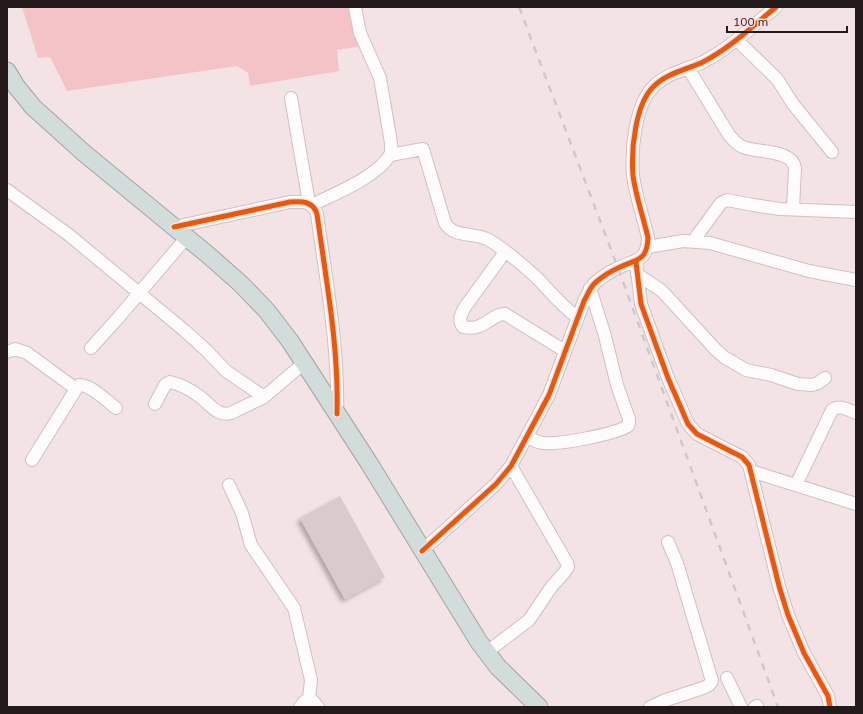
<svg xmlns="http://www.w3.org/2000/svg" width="863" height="714" viewBox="0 0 863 714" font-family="Mulish,sans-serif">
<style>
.green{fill:#f3c3c8}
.building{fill:#d9cbcd;filter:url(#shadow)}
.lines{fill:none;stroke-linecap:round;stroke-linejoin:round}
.minor-casing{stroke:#cec1c3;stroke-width:14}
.highway-casing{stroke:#a1a6a5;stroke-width:19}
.minor{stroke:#fdfbfb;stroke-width:12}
.highway{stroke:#d1dcdb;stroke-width:17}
.rail{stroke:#cecaca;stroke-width:2.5;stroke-dasharray:7 7;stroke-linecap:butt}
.cycleway-casing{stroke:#fbdcdf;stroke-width:8}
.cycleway{stroke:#e8590c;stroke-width:5}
</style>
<defs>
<filter id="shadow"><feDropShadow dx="-3.5" dy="3.5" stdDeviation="2" flood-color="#0004"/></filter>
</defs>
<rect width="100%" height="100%" fill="#f4e3e5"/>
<path class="green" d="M22,7H362L368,45L337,50L339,71L250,86L248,73L237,66L67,91L50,57L38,58Z"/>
<path class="building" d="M340,496L385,577L345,599L300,518Z"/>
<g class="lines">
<defs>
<path id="minor" d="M737,40L777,79L793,104L832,152
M688,68L729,135C733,139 737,145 743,147C757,153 792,149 795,168L793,209
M291,98L309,203
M390,155L423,149L445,223C453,238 475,232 489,240C504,249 528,269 540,281C553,295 562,306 578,318
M7,190L69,235L185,331L206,350L226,371L264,397
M312,205C334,194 377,177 390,155C392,151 391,147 391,143L380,78L360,33L355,7
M174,227L290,202C302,201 313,201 317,214C326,280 339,347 337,414
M693,241L721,203L727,200L753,205L780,209L856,212
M648,247L683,241L710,243L809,271L856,280
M505,252L465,307C461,314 458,320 463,327C483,332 493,313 505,314L565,351
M636,262L641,304L668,378L688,424L697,434L742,457L749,465L779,586L788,615L804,653L828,696L830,707
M637,274L662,291L716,350L724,357L746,370L771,375L798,384L812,385L818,383L825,378
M91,348L118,318L187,237
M7,352L15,349L27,353L76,389
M155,404L165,385L170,382C179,384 191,390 199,396C209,403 217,417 231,413L264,397L304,363
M527,437C532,439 538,443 544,443C559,445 615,434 628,426L629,423V419L617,385L605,336L590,288
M32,460L76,389L79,385C90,384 107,401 116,408
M751,471L856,504
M229,485L242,513L251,545L294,608L311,680L309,699
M796,485L832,410C840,404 848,410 856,413
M422,551L496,484L511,466L549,395L584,301C588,294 590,287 596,282C602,277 611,271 618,268C636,259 647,262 648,238C644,219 635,194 633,175C631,150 635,104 654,86C667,73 688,69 703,62C730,48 753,26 776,7
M487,652L529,620L552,586L564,573L568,567L567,563L511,466
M727,678L741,707
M300,707L304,702L309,699L313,701L318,707
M650,707L666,700L703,688L709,685L712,681L677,563L668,542
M755,707L757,706"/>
<path id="highway" d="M7,71L16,86L33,107L84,153L207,254L241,284L267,311L290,341L369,463L479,642L498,667L539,707"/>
</defs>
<use href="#minor" class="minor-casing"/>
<use href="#highway" class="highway-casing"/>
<use href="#minor" class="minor"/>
<use href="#highway" class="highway"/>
<path class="rail" d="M519,7L618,268L778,707"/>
<defs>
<path id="cycleway" d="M174,227L290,202C302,201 313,201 317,214C326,280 339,347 337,414
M636,262L641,304L668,378L688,424L697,434L742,457L749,465L779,586L788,615L804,653L828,696L830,707
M422,551L496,484L511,466L549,395L584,301C588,294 590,287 596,282C602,277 611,271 618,268C636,259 647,262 648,238C644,219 635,194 633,175C631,150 635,104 654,86C667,73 688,69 703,62C730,48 753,26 776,7"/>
</defs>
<use href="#cycleway" class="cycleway-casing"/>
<use href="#cycleway" class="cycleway"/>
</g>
<rect width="863" height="714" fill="none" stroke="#251a1b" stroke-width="16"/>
<path d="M727 26v6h120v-6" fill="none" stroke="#251a1b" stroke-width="2"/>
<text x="733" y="26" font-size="12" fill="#251a1b" stroke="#fbdcdf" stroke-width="3" paint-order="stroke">100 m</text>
</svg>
